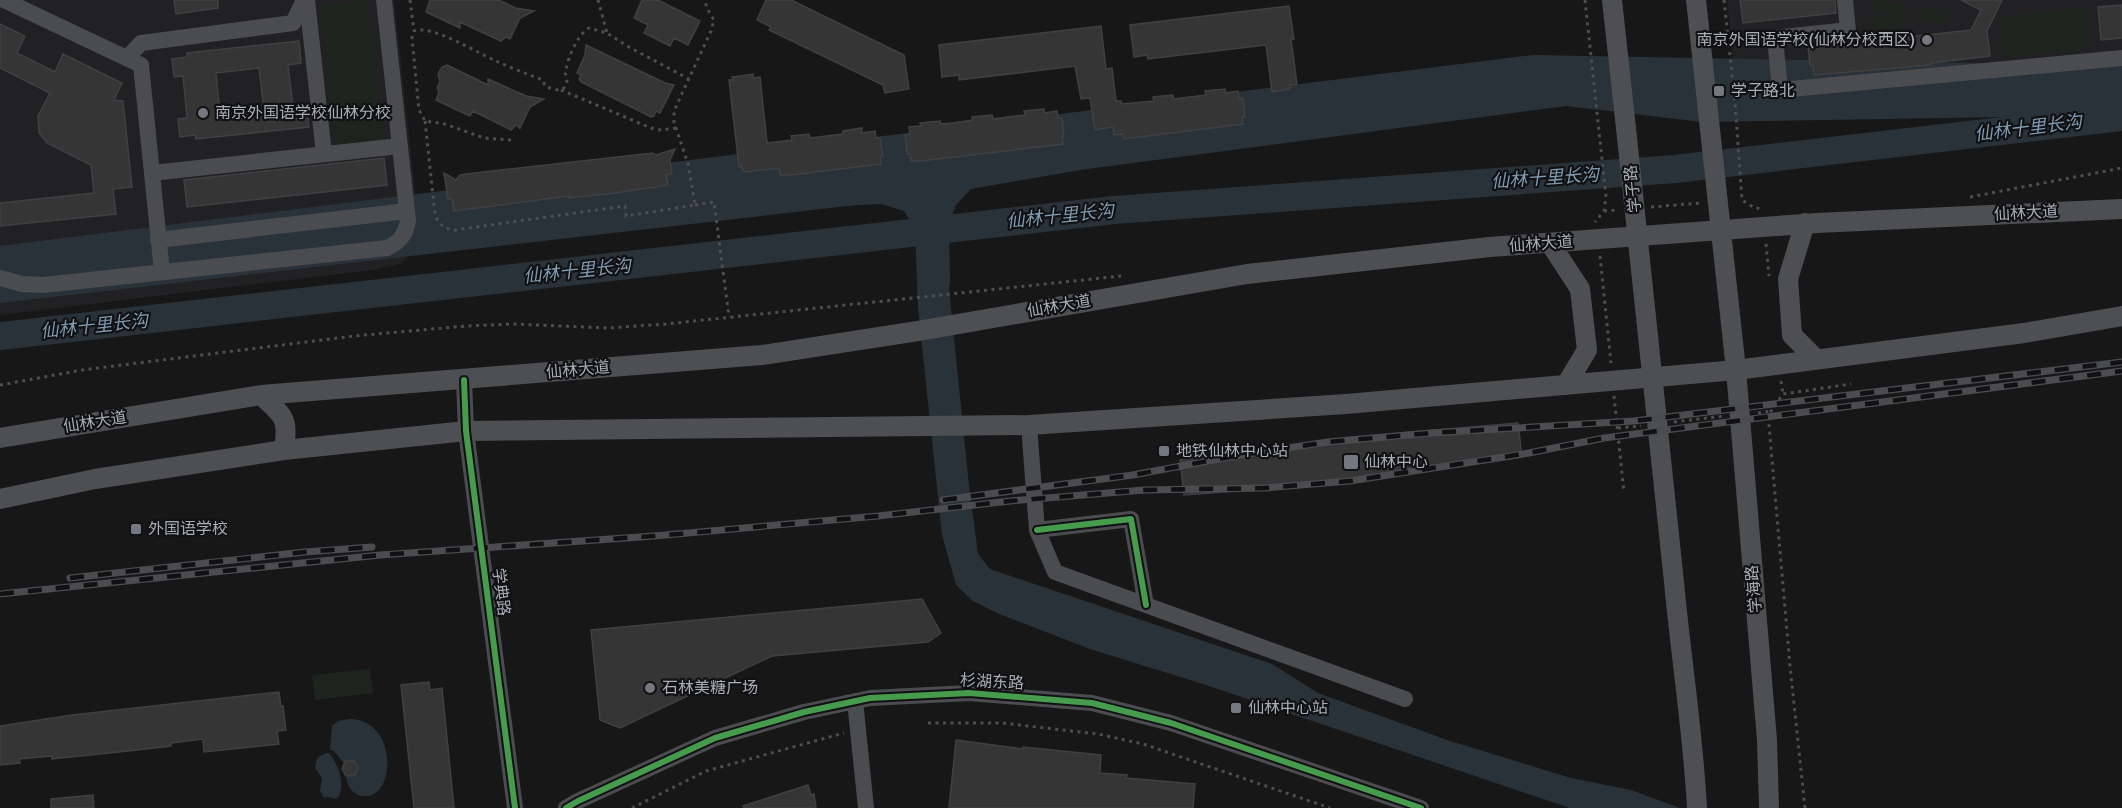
<svg xmlns="http://www.w3.org/2000/svg" width="2122" height="808" viewBox="0 0 2122 808" font-family="Signika,'Noto Sans SC',sans-serif">
<style>
.built{fill:#212123}
.garden{fill:#1d241e}
.water{fill:#2a3239}
.lines{fill:none;stroke-linecap:round;stroke-linejoin:round}
.river{stroke:#2a3239;stroke-width:28}
.building{fill:#353536;stroke:#3f4043;stroke-width:1.5;fill-rule:evenodd}
.path{stroke:#4d4e52;stroke-width:3;stroke-dasharray:3 4.5;stroke-linecap:butt}
.minor{stroke:#4b4c50;stroke-width:16}
.major{stroke:#4d4f52;stroke-width:20}
.rail-casing{stroke:#4b4c4f;stroke-width:7}
.rail{stroke:#111113;stroke-width:4.5;stroke-dasharray:14;stroke-linecap:butt}
.cycleway-casing{stroke:#111113;stroke-width:10}
.cycleway{stroke:#469c4c;stroke-width:6}
.poi-dot{fill:#757880;stroke:#111113;stroke-width:2}
.labels{text-anchor:middle;dominant-baseline:central;stroke-width:4.5;stroke-linejoin:round;paint-order:stroke}
.poi-label{font-size:16px;fill:#a8adb8;stroke:#111113;text-anchor:start}
.street-label{font-size:16px;fill:#a8adb8;stroke:#111113}
.water-label{font-size:18px;font-style:italic;fill:#7f9bb3;stroke:#111113}
</style>
<rect width="100%" height="100%" fill="#171717"/>
<path class="built" d="M0,0H394L419,226L416,247L401,264L373,270L0,315Z
M1727,0H2122V81L1738,108Z"/>
<path class="garden" d="M368,0L383,140L335,145L320,4Z
M1874,0L1905,3L1903,16L1872,10Z
M1919,7L1948,12L1946,25L1916,19Z
M2085,7L2089,48L2004,58L1999,17Z
M1872,14L1902,19L1899,33L1869,27Z
M370,669L373,693L315,700L312,675Z"/>
<path class="water" d="M1533,55L2122,66V115L1702,122L1566,106L1080,170L971,189L956,205L949,223L950,281L949,289L969,486L978,554L990,569L1272,664L1318,693L1447,740L1571,778L1631,790L1680,808H1570L1203,684L1090,649L999,614L973,601L956,585L942,535L918,308L915,228L904,211L881,204L857,205L0,303V246Z
M350,719C401,720 396,808 358,795C350,791 347,784 346,776L355,775L358,768L354,761L343,762L334,751L330,750L332,726L338,721Z
M326,753H329C338,763 347,787 337,799L328,797L324,798L320,791L322,778L315,768L317,758Z"/>
<g class="lines">
<path class="river" d="M0,336L1114,210L1675,169L2122,117"/>
</g>
<path class="building" d="M174,0H218V8L176,14Z
M430,0H499L515,8L534,11L520,18L510,39L506,37L501,41L460,22V28L426,12Z
M642,0H658L700,21L688,45L674,38L670,46L644,33L648,25L634,18Z
M766,0H791L904,55L909,89L885,93L883,85L769,30L771,27L757,20Z
M1740,0H1835L1836,13L1743,23Z
M1961,0H2002L1987,31L1990,56L1931,63V65L1814,75L1813,65H1810L1808,48L1971,30L1981,10Z
M2122,5V38L2101,40L2098,7Z
M1289,6L1294,39H1291L1297,84L1290,85V89L1272,92L1266,45L1148,59L1147,55L1134,57L1130,25Z
M0,24L25,36L17,53L55,72L63,54L122,83L114,100L123,101L132,187L113,189L116,214L0,226V203L94,193L91,165L47,143L39,133L38,116L50,93L0,68Z
M1101,26L1106,69L1112,68L1116,101H1121L1122,104L1154,101L1153,97L1173,95L1174,99L1206,95L1205,91L1225,89V93L1238,91L1239,99L1243,98L1245,117H1242L1243,124L1124,139L1123,134L1114,135L1113,127L1095,130L1090,98L1081,99L1075,66L959,80V75L942,77L939,45Z
M299,41L301,63L288,65L293,107L306,105L309,127L196,139L195,135L180,137L178,119L187,118L183,76L174,77L172,59L187,57V53ZM259,68L264,110L220,115L216,73Z
M586,45L665,83L674,85L660,113L656,111L654,116L651,117L581,82L579,79L581,75L577,73L585,55Z
M447,65L488,85V79L526,96L544,99L530,107L520,128L516,125L511,130L473,111L470,116L436,100L439,92L437,88L440,82L438,74L442,67Z
M753,74V78L760,77L767,143L792,140L791,136L809,134L810,138L843,134V131L862,128V133L875,131L876,138H880L883,156L880,157L881,164L790,175H780L779,168L743,172L742,167H739L729,80H733L732,77Z
M1044,109V113L1057,111L1058,118H1062L1064,137H1062L1063,144L921,161H911L910,154H907L905,135L910,134L909,127L921,126L920,123L940,121L941,124L953,123L973,120L972,117L992,115L993,119L1025,115L1024,111Z
M675,149L670,160L672,174L666,175L668,185L615,193L569,198V196L454,211L452,199H448L444,173L456,180L460,175L474,173L653,153L656,155Z
M384,158L387,185L187,207L184,180Z
M1518,423L1522,457L1357,482L1184,495L1180,460L1352,437Z
M922,599L941,633L928,642L772,656L620,728L600,720L591,630Z
M429,682L430,690L442,688L454,808H414L401,685Z
M279,692L281,707L283,706L286,730L277,731L279,744L204,752L203,739L171,743V746L128,751L52,759V756L19,759L20,763L0,765V726L72,715Z
M956,740L1023,749V747L1101,755L1100,773L1127,775L1126,778L1195,784L1193,808H949Z
M345,761H354L358,768L355,775L346,776L342,769Z
M808,785L811,795L814,794L816,808H744L743,806Z
M93,795L94,808H51V799Z"/>
<g class="lines">
<path class="path" d="M410,0L414,31
M598,0L607,33
M1585,0L1606,197L1604,211L1595,222
M1724,0L1735,102L1742,200L1753,207L1761,209
M561,90L651,128L661,130L676,128
M425,121L435,215C439,225 445,229 455,230L625,206L626,216L695,205L688,164L674,122V111L711,31L714,20L706,7V0
M511,140L484,138L445,124L425,121L419,110L412,38L414,31C431,24 478,53 496,61C511,68 527,74 543,80L545,86C554,90 567,94 567,79C567,72 564,77 566,70C568,57 578,34 589,28L607,33L627,46L689,79
M1970,197L2122,168
M695,205L714,202L729,317
M1651,207L1701,203
M1604,211L1618,210
M1766,244L1769,276
M1600,256L1611,363
M1781,381L1783,394
M0,385L82,370L354,336L466,326L512,324L609,328L666,324L1121,276
M1614,396L1624,493
M1758,413L1771,411
M1674,422L1724,416
M1618,428L1641,426
M928,723H1002L1098,734L1143,744L1330,808
M632,808L706,771L844,733
M1805,808L1790,666L1769,425L1771,411L1783,394L1851,384"/>
<path class="minor" d="M4,0L141,65L162,272
M307,0L324,154
M1845,0L1848,30L1775,38L1780,90L2122,58
M127,58L141,43L293,23L304,0
M152,173L400,146
M158,240L407,211
M0,278L22,284L43,285L387,248C400,242 406,234 408,220L384,0
M464,380L466,431L515,808
M1029,425L1037,530L1055,572L1405,699
M1037,530L1131,519L1146,605
M855,701L866,808
M566,808L578,801L715,738L804,712L870,698L969,693L1092,703L1171,723L1421,808"/>
<path class="major" d="M1612,0C1633,194 1655,388 1674,582C1681,658 1693,732 1697,808
M1696,0L1736,370L1767,740L1769,808
M1805,223L1788,279L1792,335L1816,359
M1550,243L1580,289L1587,350L1566,385
M261,395C284,417 289,417 284,450
M0,438L261,395L762,355L918,331L1247,274L1490,247L1817,223L2122,209
M0,499L95,479L284,450L466,431L1029,425L1346,404L1736,370L2024,333L2122,316"/>
<defs>
<path id="rail" d="M943,500L1133,475L1240,455L1328,442L1431,433L1634,421L2122,362
M70,578L305,552L372,547
M0,594L380,555L654,536L878,516L1010,501L1144,490L1265,488L1350,481L1529,453L1604,438L2122,371"/>
</defs>
<use href="#rail" class="rail-casing"/>
<use href="#rail" class="rail"/>
<defs>
<path id="cycleway" d="M464,380L466,431L515,808
M1037,530L1131,519L1146,605
M566,808L578,801L715,738L804,712L870,698L969,693L1092,703L1171,723L1421,808"/>
</defs>
<use href="#cycleway" class="cycleway-casing"/>
<use href="#cycleway" class="cycleway"/>
</g>
<g class="poi-dot">
<circle cx="1927" cy="40" r="6"/>
<rect x="1713" y="85" width="12" height="12" rx="3"/>
<circle cx="203" cy="113" r="6"/>
<rect x="1158" y="445" width="12" height="12" rx="3"/>
<rect x="1343" y="454" width="16" height="16" rx="3"/>
<rect x="130" y="523" width="12" height="12" rx="3"/>
<circle cx="650" cy="688" r="6"/>
<rect x="1230" y="702" width="12" height="12" rx="3"/>
</g>
<g class="labels">
<g class="poi-label">
<text x="1915" y="40" text-anchor="end">南京外国语学校(仙林分校西区)</text>
<text x="1731" y="91">学子路北</text>
<text x="215" y="113">南京外国语学校仙林分校</text>
<text x="1176" y="451">地铁仙林中心站</text>
<text x="1364" y="462">仙林中心</text>
<text x="148" y="529">外国语学校</text>
<text x="662" y="688">石林美糖广场</text>
<text x="1248" y="708">仙林中心站</text>
</g>
<g class="street-label">
<text transform="translate(1633 189) rotate(-96)">学子路</text>
<text transform="translate(2026 213) rotate(-3)">仙林大道</text>
<text transform="translate(1541 244) rotate(-4)">仙林大道</text>
<text transform="translate(1059 306) rotate(-10)">仙林大道</text>
<text transform="translate(578 370) rotate(-5)">仙林大道</text>
<text transform="translate(95 422) rotate(-9)">仙林大道</text>
<text transform="translate(1754 589) rotate(-95)">学海路</text>
<text transform="translate(501 592) rotate(83)">学典路</text>
<text transform="translate(992 682) rotate(3)">杉湖东路</text>
</g>
<g class="water-label">
<text transform="translate(2028 128) rotate(-7)">仙林十里长沟</text>
<text transform="translate(1545 178) rotate(-4)">仙林十里长沟</text>
<text transform="translate(1060 216) rotate(-6)">仙林十里长沟</text>
<text transform="translate(577 271) rotate(-6)">仙林十里长沟</text>
<text transform="translate(94 326) rotate(-6)">仙林十里长沟</text>
</g>
</g>
</svg>
